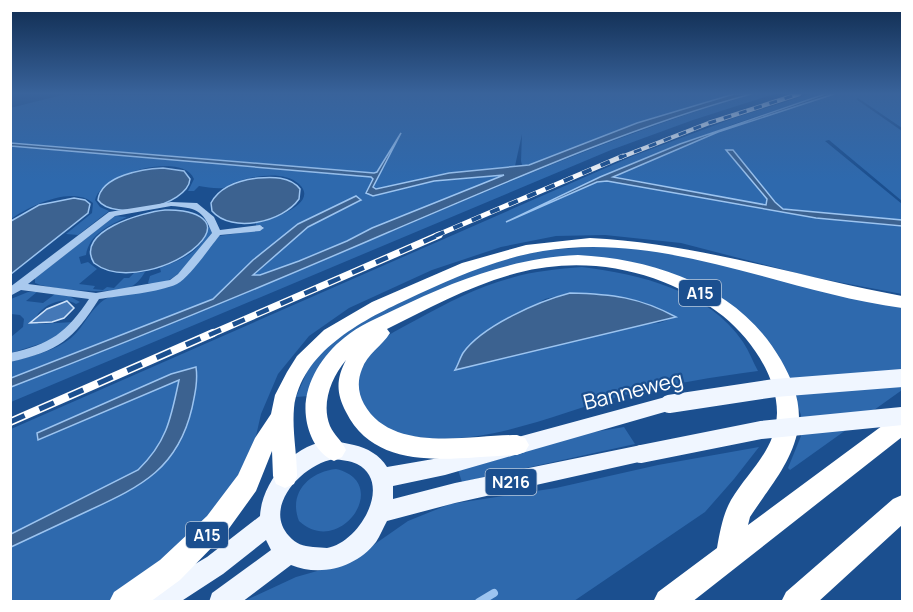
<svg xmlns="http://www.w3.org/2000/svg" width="913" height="612" viewBox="0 0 913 612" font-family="Manrope,sans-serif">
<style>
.green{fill:#2e69ad;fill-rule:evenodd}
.water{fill:#3c6290;stroke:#9cc4f0;stroke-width:1.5}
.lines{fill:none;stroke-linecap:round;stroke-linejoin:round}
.stream{stroke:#9cc4f0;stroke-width:8}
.building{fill:#4478b7;stroke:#cfe3fa;stroke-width:1.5}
.minor{fill:#a9c9ee;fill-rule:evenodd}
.major{fill:#f0f6ff;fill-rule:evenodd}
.highway{fill:#fff;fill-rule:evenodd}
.rail-far3-casing{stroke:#fff;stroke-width:4.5}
.rail-far2-casing{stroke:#fff;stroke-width:5}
.rail-far1-casing{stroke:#fff;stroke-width:7}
.rail-casing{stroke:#fff;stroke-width:8}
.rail-far3{stroke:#1b4f8f;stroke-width:3;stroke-dasharray:8;stroke-linecap:butt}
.rail-far2{stroke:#1b4f8f;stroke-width:4;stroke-dasharray:10;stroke-linecap:butt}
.rail-far1{stroke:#1b4f8f;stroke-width:4.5;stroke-dasharray:13;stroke-linecap:butt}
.rail{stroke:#1b4f8f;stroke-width:5;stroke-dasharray:16;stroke-linecap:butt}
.major-bridge{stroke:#f0f6ff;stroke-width:18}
.labels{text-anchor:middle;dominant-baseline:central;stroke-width:4.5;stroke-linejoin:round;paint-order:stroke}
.shield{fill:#1b4f8f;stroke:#bbcadd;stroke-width:1.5}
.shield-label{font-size:16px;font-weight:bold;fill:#fff}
.near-street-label{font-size:21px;fill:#fff;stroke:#1b4f8f}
</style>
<rect width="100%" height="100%" fill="#1b4f8f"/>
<path class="green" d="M66,94L70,95L734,94L637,123L529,165H522L521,161L522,134L515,166L512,168L449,173L376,189L373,187L400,133L377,172L374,173L11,143L10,108Z
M751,94H774L693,120L611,150L11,402V387C122,342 233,299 343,252C478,195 611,136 751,94Z
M810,94H825L734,124L600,177L589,184L607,181L816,218L902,226V294L812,277L681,243L605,235L556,236L501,247L432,270L349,308L309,336L278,374L261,414L256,436L234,485L207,522L111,602L11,601V547C38,534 66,521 94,508C167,474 194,450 196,367L38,433V440L180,379C171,418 167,442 138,470L11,534V429L633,156L734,118Z
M834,94H902V128L858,98L856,99L902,131V201L829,140L825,141L902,204V220L783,209L727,151L767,199L766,205L612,176L718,132Z
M10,146L371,177L373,178V196L434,181L504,175L372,228L347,241L299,261L260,275H253L308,227L361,201L356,196L298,224L253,260L213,299L11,378V362C31,356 55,351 71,338C86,325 91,306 109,297L170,287L219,236L262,230L263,226H256V223C268,221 321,204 299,184C284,170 253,176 236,182C231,183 227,187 223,188C216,189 206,187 199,186L194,191H188L194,179C183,151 101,173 95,200L100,207L109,211L78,235L66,234L92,213L93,203C72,185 30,206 11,219Z
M115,216L127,217C110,225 89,234 86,255L79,257L81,264L88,262L97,269L79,284L95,286L93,289L103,290L107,287L114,288L124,278H129L134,273L145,272C141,279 136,285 128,288C111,294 51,290 35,283V278Z
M210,222L212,233L209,237C195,254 174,290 148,283L150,276L161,272L160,268C186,258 205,250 210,222Z
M612,246L670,252L902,306V390L790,470L788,468L801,436V415L793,392L771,351L677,277L548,258L385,315L309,396L296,397L310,365L340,332L458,274L509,258L544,250Z
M582,267C640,274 709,291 743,342C749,351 753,362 758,371C714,377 668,384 625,395C548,415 476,453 396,433C380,430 363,412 359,396C354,380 362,359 374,347C386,335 401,328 416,320C447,303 477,287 511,278C534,271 558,269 582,267ZM570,293C611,294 639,297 676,317L659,323L479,337L545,299Z
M28,292H37L26,301L43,303L55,294L69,296L80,302L76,304C63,296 44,304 36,317L38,324L74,322L52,340L11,353V337L23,327L24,319L20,315L11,314V299Z
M624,427L635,444L462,482L458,470L582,434Z
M759,447L734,479L705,512L574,601L242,602L296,577L349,562L408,521L450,504L556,488L658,465Z
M336,469C393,482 340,559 299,521C288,493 309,472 336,469Z"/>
<path class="water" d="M734,94H751C627,128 507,182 389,232C264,286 138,338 11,387V378L213,299L253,260L298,224L356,196L361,200L308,227L253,275H260L299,261L347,241L372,228L504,175L434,181L373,196L366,193L373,179L371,177L11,146V143L374,173L377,172L401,133L373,187L376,189L449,173L529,165L637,123Z
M825,94H834L718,132L613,177L766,205L767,199L726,150H733L775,202L783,209L902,220V226L816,218L607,181L597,182L506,222L600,177L680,144Z
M163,168L184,171L190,179C188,206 113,222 98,200C101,175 144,169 163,168Z
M258,178C272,177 290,176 300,189L299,199C283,222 232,234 212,211L211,203C220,186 240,180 258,178Z
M74,198L85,200L90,204L88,213L11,274V221L39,205Z
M165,210C186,209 226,217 198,245C176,267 121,284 94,263C74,231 144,212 165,210Z
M570,293C612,294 639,297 676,317L455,370C458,365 460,358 463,353C482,326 539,301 570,293Z
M196,367C198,381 195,394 192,408C178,468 142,486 90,510C64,522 37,535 11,547V534L138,470C167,442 171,418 179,380L38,440L37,433L171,374Z"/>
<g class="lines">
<path class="stream" d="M479,602L494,593"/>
</g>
<path class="building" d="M67,301L74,308L64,318L52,322L30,323L47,309Z"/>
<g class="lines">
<path class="minor" d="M171,202L197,203L214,217L220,230L260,225L264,228L260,231L220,235C210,247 190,277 177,284C161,292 119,296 99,299C73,340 59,351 10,362V353C50,345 67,332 89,299L21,290L10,296V287L109,212ZM171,206C195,208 203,209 212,233L178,274L170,280L96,293L28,284L115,216Z"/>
<path class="major" d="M669,396L675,399L678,404L675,409L445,475L393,486V499L455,483L641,445L648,448L651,454L648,460L455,503L387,521C383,528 380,536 376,542C356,568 320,577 291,565L242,602H209L212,593L271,550L266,540L223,574L180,602H143L146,593L207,557L260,516C262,480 297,439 335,441C341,442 348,444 354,445C367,448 380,455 387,467L445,457ZM334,459C341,460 351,461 357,464C394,483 359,543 327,548C323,548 318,547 313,547C303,546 296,544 289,536C262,507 303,464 334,459Z"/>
<path class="highway" d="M590,238C697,243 798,277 902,296V308C782,292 666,231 543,251C495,259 450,279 406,300C361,321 301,352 294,408C292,431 297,453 297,476L294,484L285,488L276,484L273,476L272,451L256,491L225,534L180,580L150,602H109L114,592L160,560L207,516L238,475L255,438L271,414L275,395L287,372L297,356L324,330L372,302L462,263L526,245Z
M578,255C657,259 740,288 781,360C793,381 802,404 798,429C792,463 768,489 750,517L748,525L894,417L902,414V437L692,602H653L658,592L717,548C720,531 723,514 731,500C749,470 776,450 777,413C777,376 751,339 723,316C665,271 589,254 517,273C471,285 429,308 387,329L390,333C382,346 367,354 362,369C357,381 358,393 364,404C392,454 469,435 517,435L525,438L529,445L525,452L517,455C459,456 378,476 346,412C336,393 336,379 346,360C331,378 321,404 330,426C334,435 342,441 346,450L342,457L334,461C317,454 308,434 306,417C302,387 321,356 344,338C359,325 378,318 396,309C454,281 512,258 578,255Z
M902,495V525L818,602H781L786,592L893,499Z"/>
<defs>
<path id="rail-far3" d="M619,158L709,123L799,94"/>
<path id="rail-far2" d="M435,236L623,156"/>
<path id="rail-far1" d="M209,335L439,235"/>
<path id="rail" d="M10,422L213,333"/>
</defs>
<use href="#rail-far3" class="rail-far3-casing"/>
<use href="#rail-far2" class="rail-far2-casing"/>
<use href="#rail-far1" class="rail-far1-casing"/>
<use href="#rail" class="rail-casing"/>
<use href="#rail-far3" class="rail-far3"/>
<use href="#rail-far2" class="rail-far2"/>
<use href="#rail-far1" class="rail-far1"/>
<use href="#rail" class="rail"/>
<path class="major-bridge" d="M669,404L775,388L902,378
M641,454L761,430L902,416"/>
</g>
<linearGradient id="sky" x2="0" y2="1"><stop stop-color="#0f2b4f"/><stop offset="0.52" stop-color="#39639b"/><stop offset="1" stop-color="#39639b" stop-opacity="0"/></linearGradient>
<rect width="913" height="180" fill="url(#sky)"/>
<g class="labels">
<g class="shield">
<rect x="679" y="280" width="42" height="26" rx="4.5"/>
<rect x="485.5" y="469" width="51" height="26" rx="4.5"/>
<rect x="186" y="522" width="42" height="26" rx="4.5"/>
</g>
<g class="shield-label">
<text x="700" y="293">A15</text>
<text x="511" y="482">N216</text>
<text x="207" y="535">A15</text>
</g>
<g class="near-street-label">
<text transform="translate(633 390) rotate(-14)">Banneweg</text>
</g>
</g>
<rect width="913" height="612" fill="none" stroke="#ffffff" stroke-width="24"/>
</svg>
